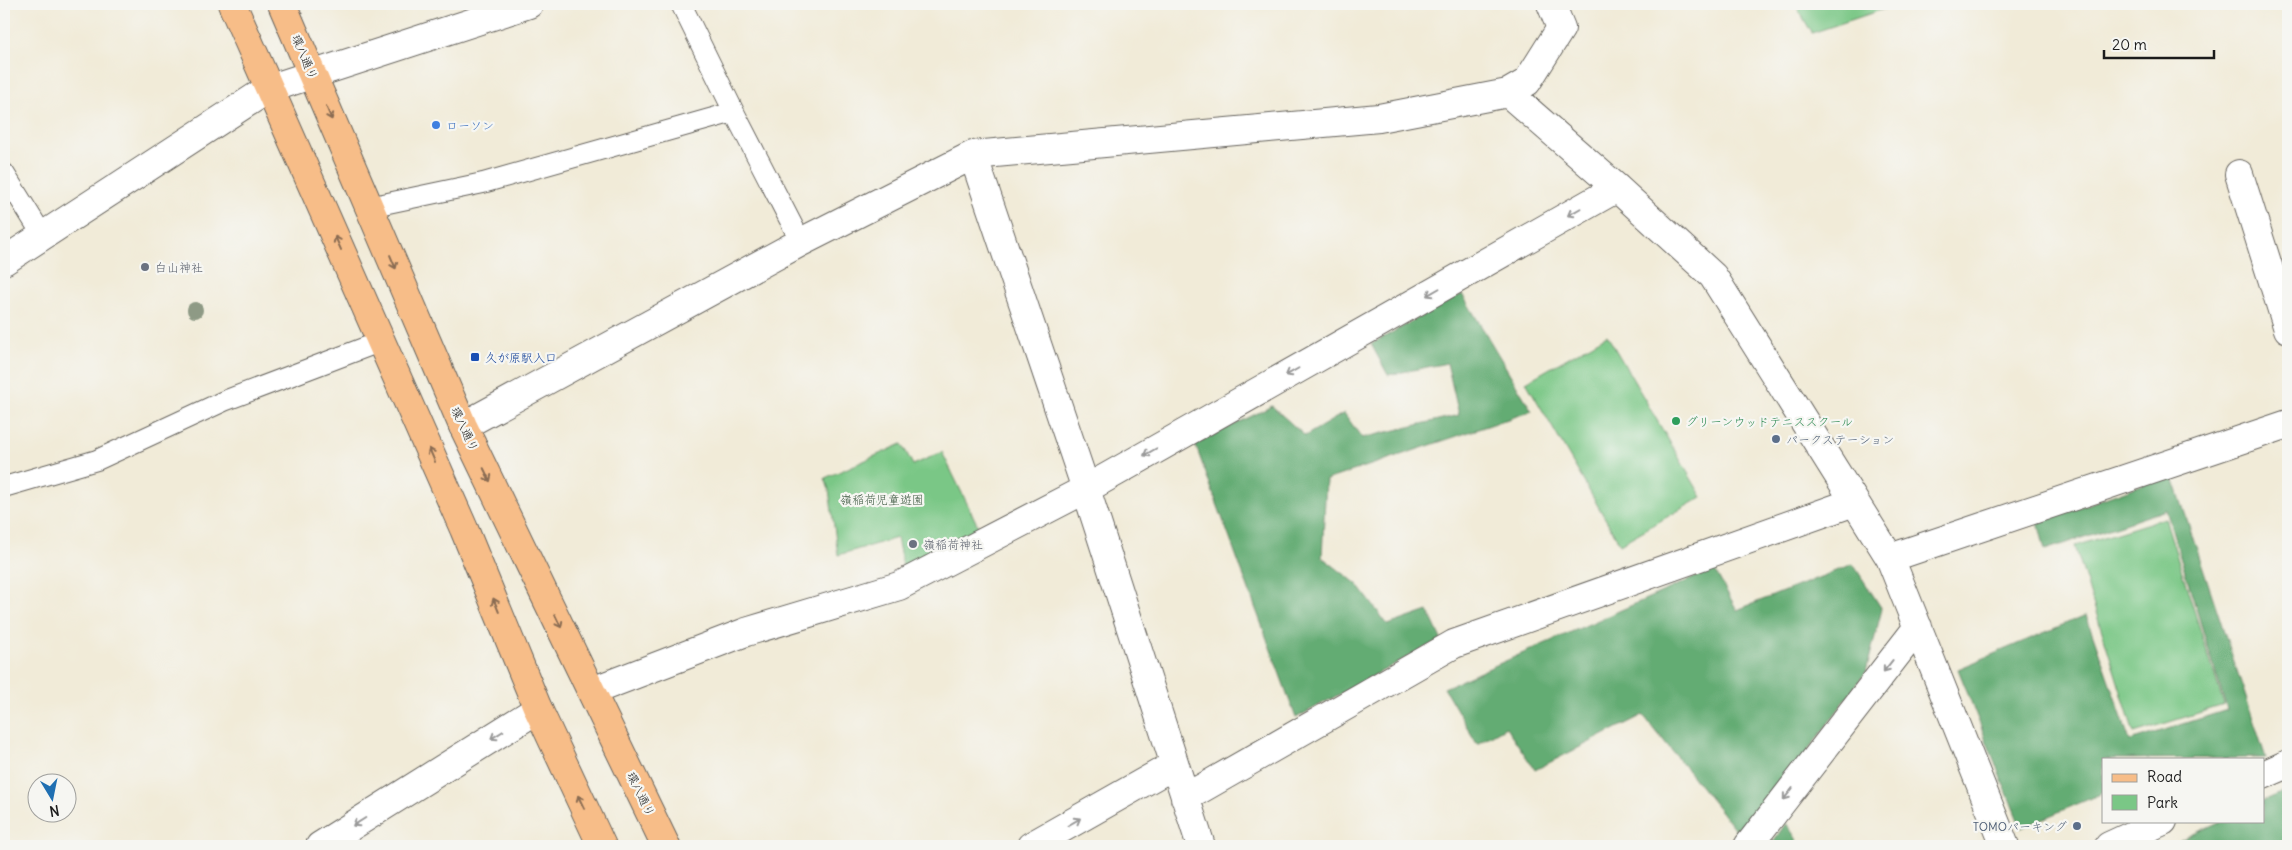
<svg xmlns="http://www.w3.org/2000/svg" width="2292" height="850" viewBox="0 0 2292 850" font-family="Delius,'Klee One',sans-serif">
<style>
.green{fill:#7ac786;stroke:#4b7251}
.forest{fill:#63ac73;stroke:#406448}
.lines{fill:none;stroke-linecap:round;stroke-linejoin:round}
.service-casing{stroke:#67645e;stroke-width:22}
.minor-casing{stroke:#67645e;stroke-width:30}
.primary-casing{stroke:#67645e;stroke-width:30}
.service{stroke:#fff;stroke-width:20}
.minor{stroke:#fff;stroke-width:28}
.primary{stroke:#f7bd88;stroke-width:28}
.tree{fill:#8e9a85}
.oneway{stroke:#8a6c52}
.oneway2{stroke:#999}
.shop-dot{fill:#3f7fe0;stroke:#f6f6f2;stroke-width:2}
.worship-dot{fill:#6b7280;stroke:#f6f6f2;stroke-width:2}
.transit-dot{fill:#1a4fb4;stroke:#f6f6f2;stroke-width:2}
.leisure-dot{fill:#2e9e5b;stroke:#f6f6f2;stroke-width:2}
.service-dot{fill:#5c6f8a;stroke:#f6f6f2;stroke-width:2}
.labels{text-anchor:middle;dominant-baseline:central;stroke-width:4.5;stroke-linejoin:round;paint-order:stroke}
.street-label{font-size:12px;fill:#1c1c1c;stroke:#f6f6f2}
.shop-label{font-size:12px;fill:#366cbe;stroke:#f6f6f2;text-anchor:start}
.worship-label{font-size:12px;fill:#5b616d;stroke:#f6f6f2;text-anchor:start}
.transit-label{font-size:12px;fill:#164399;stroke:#f6f6f2;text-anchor:start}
.leisure-label{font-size:12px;fill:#27864d;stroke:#f6f6f2;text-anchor:start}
.service-label{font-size:12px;fill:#4e5e75;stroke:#f6f6f2;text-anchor:start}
.park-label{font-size:12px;fill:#3d5841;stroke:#f6f6f2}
</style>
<rect width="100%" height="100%" fill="#f6f6f2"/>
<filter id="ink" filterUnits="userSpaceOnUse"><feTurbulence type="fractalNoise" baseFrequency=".02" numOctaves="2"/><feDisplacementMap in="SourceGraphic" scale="10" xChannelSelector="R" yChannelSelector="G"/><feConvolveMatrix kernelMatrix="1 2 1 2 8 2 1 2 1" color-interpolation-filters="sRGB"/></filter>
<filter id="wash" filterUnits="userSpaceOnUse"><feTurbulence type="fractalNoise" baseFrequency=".0096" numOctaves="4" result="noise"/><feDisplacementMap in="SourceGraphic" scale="20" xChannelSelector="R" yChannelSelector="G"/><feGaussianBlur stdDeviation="1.12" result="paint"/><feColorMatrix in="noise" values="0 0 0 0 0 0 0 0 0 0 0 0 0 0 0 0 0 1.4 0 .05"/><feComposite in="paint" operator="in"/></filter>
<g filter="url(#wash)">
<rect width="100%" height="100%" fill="#f1ebd8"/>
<path class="green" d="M1795,4H1899L1812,33Z
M1607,335L1702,497L1620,544L1526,382Z
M902,444L913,465L942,452L980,530L903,567L897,538L838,555L829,490L825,478Z
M2165,518L2224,705L2134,733L2075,546Z"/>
<path class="forest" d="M1462,294L1532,411L1326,480L1322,557L1357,584L1388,625L1428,611L1441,639L1296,718L1195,444L1272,406L1305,436L1344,413L1362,438L1459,415L1447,363L1388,375L1371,344Z
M2172,474L2266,758L2103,759V793L2021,828L1958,669L2086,615L2130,741L2227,710L2166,510L2045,550L2038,522Z
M1853,564L1882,609L1866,672L1743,839L1643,715L1535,770L1506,727L1477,744L1444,688L1714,569L1737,610Z
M2288,790V846H2168L2221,821H2263V801Z
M1786,823L1801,846H1770Z"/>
</g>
<g filter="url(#ink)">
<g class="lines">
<defs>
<path id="service" d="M681,4L734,112L801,242
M4,173L43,236
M369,207L483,183L734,112
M4,487L97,460L224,401L382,341"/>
<path id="minor" d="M1508,93L1617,188L1713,276L1890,558L2005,846
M973,155L1086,489L1201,846
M2239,174L2288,329
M4,261L268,89L529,4
M463,426L801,242L973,155L1379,118L1508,93L1527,82L1561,28L1551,4
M1890,558L2288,424
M592,691L746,632L899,586L1086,489L1617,188
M2263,775L2288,764
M1185,798L1454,644L1854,502
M320,846L538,709
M1031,846L1174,765
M1748,846L1918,627
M2109,846L2163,821"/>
<path id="primary" d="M232,4L464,529L538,709L602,846
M282,4L463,426L666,846"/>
</defs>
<use href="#service" class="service-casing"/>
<use href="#minor" class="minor-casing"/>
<use href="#primary" class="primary-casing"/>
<use href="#service" class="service"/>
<use href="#minor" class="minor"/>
<use href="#primary" class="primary"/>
</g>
<circle class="tree" cx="195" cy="310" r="8"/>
<defs><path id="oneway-shaft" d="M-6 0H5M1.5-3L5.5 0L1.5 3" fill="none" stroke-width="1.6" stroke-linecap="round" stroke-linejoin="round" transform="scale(1.25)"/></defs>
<g class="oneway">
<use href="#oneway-shaft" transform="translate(329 113) rotate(67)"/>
<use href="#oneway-shaft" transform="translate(338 243) rotate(-114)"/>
<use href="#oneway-shaft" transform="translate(393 262) rotate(67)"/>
<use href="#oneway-shaft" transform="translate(432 455) rotate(-114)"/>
<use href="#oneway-shaft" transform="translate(487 475) rotate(64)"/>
<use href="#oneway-shaft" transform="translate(496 605) rotate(-112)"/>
<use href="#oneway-shaft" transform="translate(558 621) rotate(64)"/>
<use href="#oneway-shaft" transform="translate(581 802) rotate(-115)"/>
</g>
<g class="oneway2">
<use href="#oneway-shaft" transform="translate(1574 212) rotate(150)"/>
<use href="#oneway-shaft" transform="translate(1433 292) rotate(150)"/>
<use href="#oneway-shaft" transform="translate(1292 372) rotate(150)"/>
<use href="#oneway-shaft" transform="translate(1150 452) rotate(150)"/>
<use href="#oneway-shaft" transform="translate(1888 666) rotate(128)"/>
<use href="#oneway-shaft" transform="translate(497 735) rotate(148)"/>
<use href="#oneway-shaft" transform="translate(1788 794) rotate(128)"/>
<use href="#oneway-shaft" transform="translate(359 822) rotate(148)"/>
<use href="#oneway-shaft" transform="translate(1074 822) rotate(-30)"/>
</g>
</g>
<circle class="shop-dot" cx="436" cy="125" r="5"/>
<g class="worship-dot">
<circle cx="145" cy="267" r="5"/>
<circle cx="913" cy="544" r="5"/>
</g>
<rect class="transit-dot" x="470" y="352" width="10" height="10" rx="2.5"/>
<circle class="leisure-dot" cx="1676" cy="421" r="5"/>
<g class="service-dot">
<circle cx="1776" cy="439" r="5"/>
<circle cx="2077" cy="826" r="5"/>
</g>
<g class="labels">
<g class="street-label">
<text transform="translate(305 57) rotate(67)">環八通り</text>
<text transform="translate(465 429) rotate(65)">環八通り</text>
<text transform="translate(641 794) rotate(64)">環八通り</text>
</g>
<g class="shop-label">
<text x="446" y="125">ローソン</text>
</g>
<g class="worship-label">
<text x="155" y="267">白山神社</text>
<text x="923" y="544">嶺稲荷神社</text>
</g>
<g class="transit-label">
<text x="485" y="357">久が原駅入口</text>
</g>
<g class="leisure-label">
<text x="1686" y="421">グリーンウッドテニススクール</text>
</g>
<g class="service-label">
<text x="1786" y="439">パークステーション</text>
<text x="2067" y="826" text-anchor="end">TOMOパーキング</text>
</g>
<g class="park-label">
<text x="882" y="499">嶺稲荷児童遊園</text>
</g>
</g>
<rect width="2292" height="850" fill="none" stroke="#f6f6f2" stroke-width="20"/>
<rect x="2102" y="758" width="162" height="65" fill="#f6f6f2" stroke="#9f9f9c"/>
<rect x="2112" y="774" width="25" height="8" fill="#f7bd88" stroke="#9f9f9c"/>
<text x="2147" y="782" font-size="15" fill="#1c1c1c">Road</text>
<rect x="2112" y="795" width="25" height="15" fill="#7ac786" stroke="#9f9f9c"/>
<text x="2147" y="808" font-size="15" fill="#1c1c1c">Park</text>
<g transform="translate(52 798) rotate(170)"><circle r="24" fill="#f6f6f2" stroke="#9f9f9c"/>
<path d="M0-4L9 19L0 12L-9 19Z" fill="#1f6fb2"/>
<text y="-8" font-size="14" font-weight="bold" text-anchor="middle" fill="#1c1c1c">N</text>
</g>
<path d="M2104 50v8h110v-8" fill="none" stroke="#1c1c1c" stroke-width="2.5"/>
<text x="2112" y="50" font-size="15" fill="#1c1c1c" stroke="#f6f6f2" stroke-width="4" paint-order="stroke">20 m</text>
</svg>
